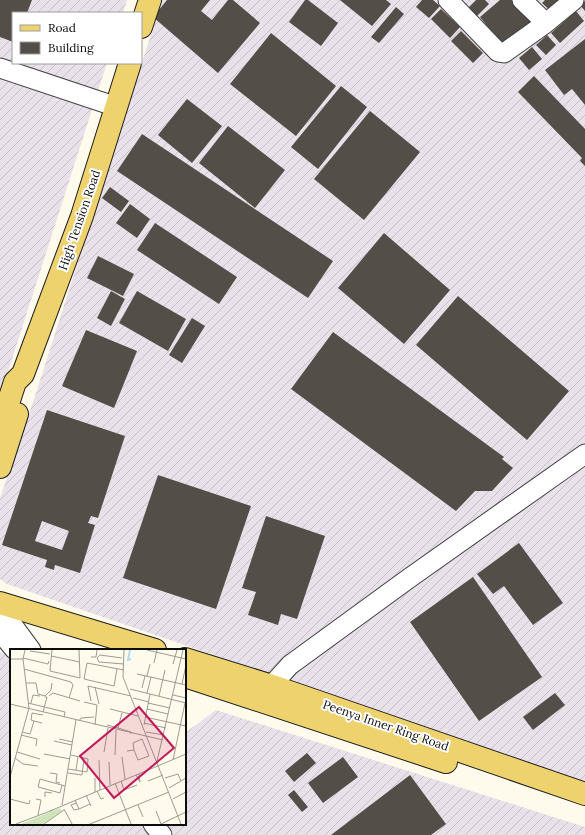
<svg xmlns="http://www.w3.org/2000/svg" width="585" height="835" viewBox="0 0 585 835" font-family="Lora,serif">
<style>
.industrial{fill:url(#industrial-furrows)}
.building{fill:#544e49;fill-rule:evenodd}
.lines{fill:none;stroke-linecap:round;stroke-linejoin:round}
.minor-casing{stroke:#3f3f3f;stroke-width:21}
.major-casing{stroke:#1d1d1d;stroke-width:24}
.minor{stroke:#fff;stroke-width:19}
.major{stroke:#edd26d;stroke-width:22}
.labels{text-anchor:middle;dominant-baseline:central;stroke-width:4;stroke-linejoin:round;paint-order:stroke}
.street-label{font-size:12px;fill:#0c0c0c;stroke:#fff}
.inset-river{fill:none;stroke:#b5d9f1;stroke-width:2}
.inset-road{fill:none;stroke:#9d9b92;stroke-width:1}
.view{fill:#c2185b;fill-opacity:0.15;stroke:#c2185b;stroke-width:2}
.inset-edge{fill:none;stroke:#0c0c0c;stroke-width:2}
</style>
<defs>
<pattern id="industrial-furrows" width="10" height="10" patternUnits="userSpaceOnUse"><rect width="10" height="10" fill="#e9e1ea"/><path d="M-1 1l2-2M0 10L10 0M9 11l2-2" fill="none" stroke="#c7c0c8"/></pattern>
</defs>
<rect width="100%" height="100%" fill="#fefbec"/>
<path class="industrial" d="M0,0H127L123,13H13V63H107L0,397Z
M162,0H585V783L7,584L0,579V498L36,393Z
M0,652L11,656V824H185V733L216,710L585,827V835H0Z"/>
<path class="building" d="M0,0H32L27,13H13V42L0,37Z
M167,0H210L201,11L212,20L228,0H233L260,23L218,73L153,17Z
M305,0H308L338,23L321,46L289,22Z
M340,0H386L391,4L372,26Z
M422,0H433L440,6L429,18L416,7Z
M476,0H485L489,4L474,19L466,10Z
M500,0H513L533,25L505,48L480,17Z
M545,0H569L553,13L542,3Z
M585,1V11L580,5Z
M396,7L404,14L379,43L371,37Z
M441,9L460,27L450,38L431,19Z
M576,11L584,21L560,43L551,33Z
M461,31L483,53L473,63L451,41Z
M271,33L336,86L296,136L230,84Z
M547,35L556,45L546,55L536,45Z
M585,39V105L572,89L564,95L545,70Z
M532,47L542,59L529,70L519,58Z
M534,76L585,129V166L580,161L582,158L518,92Z
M341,86L367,107L318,169L291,147Z
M187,99L222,126L192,163L158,135Z
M370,111L420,152L364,220L314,179Z
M228,126L285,170L255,208L199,163Z
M142,134L333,261L308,298L117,171Z
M110,187L129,201L121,212L102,198Z
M130,204L150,219L137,238L116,223Z
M155,223L237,277L219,304L137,250Z
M384,233L450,290L404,344L338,288Z
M98,256L134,274L123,296L87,278Z
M111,291L125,299L111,326L97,318Z
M137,291L186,319L168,351L119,323Z
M458,296L569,391L527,440L416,345Z
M192,318L205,326L182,363L169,355Z
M86,330L137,351L114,408L62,386Z
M333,332L504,457L502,459L513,468L492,491H475L456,511L291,389Z
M47,410L125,436L98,518L91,516L88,523L95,525L80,573L55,565L54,570L45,567L47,560L2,545ZM42,521L69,531L62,550L35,541Z
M158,475L251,506L216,609L123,578Z
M266,516L325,536L297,619L281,614L278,625L248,615L256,592L242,588Z
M519,543L563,603L533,625L504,586L493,594L477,574Z
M473,577L542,677L479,721L410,622Z
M555,693L565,705L533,730L523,717Z
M307,753L316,763L294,782L285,771Z
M343,757L358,777L323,803L308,783Z
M410,775L446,824L431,835H331Z
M294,790L308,807L302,812L288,795Z"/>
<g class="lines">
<defs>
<path id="minor" d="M448,0L498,52L504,53L546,23
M522,0L546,23L574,0
M0,68L117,107
M10,606L9,620L31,650
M0,632L15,650
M262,696L290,665L408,579L585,454
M153,824L162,835"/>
<path id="major" d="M141,27L150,0
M0,428L15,382L23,374L82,216L130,63
M0,467L17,414
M0,603L155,650
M185,659L272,686L585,794
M185,676L446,762"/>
</defs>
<use href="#minor" class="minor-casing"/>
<use href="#major" class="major-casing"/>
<use href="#minor" class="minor"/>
<use href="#major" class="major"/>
</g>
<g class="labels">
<g class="street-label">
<text transform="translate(79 220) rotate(-71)">High Tension Road</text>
<text transform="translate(386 725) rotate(19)">Peenya Inner Ring Road</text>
</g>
</g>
<g transform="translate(10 649)">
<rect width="176" height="176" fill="#fefbec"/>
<path d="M50,159L52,162L33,175H11Z" fill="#cfe5b9"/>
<path class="inset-river" d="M120,1L118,11L121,10"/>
<path class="inset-road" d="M42,1L40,22L70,29L69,1M114,1L113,28L171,175M137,1L176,10M20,2L40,5M41,7L70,13M81,8H86L87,1M13,9L38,15L39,12M112,9L90,6L87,9L89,13L114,15M0,10H13M144,14L147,1M163,15L167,1M14,20L61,33L63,36L59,49M107,20L104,37L74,30L77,14L114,21M127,25L176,36M137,27L140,15M16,34H26L28,45L35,47L41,41L42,34M172,35L176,16M85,38L89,55M132,39L135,27M120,40L176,54M137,44L141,28M163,46L176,49M39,47L43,44L70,52M149,47L155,21M123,49L139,53M81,52L78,37L121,47M74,53L87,56L85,76M18,54L55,63L54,68M21,54L23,46L30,47M138,54L160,59M0,55L153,91M100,60L128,67M137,60L158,65M33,63L37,48H35M135,68L176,77M24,72L21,71L22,64L33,66M69,72L71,69L84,68M134,74L156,79M97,76L108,79L112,64M134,76L140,45M108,79L121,83V85M12,83L20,85L24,72L32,74M136,83L154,86M11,86L27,90L26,97M49,90L63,93M44,92L62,96M117,102L124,101L128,111L139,107L132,90L123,94L124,101M7,103L30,110M94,103L98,79M34,105L60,110M105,106L106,81M112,108L115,130M5,109L13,115L28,117M89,111L90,141M163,111L175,54M147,112L173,1M99,113L100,136M150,116L176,105M58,120L77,123L78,110L74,109M66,121L68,108M40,124L47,125L46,133L50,134M58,124L72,126L74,109L61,106M126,126L130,133L129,125M0,128L19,59L13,10L15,1M155,129L168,125L171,132M111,132L114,141L127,136M138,132L153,126M105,134L121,175M52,136L50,144L28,138L30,130L55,137M159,139L176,129M87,142L91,150L94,149M85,143V129M76,146L81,157M35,148V143L42,144M0,150L19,155L20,151M26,150L31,151L28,166M163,150L176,143M65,151L69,160L64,161L61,156L66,154M52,156L66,71M128,156L133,168M54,160L62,175M69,160L80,155M40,162L150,116M146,162L151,175L176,163M6,175L43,161M34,175L54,161M80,175L159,143"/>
<path class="view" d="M129,58L164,99L104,149L70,107Z"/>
<rect width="176" height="176" class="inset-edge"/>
</g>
<rect x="12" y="12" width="130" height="52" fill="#ffffff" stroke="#9e9e9e"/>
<rect x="20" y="25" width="20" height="6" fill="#edd26d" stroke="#9e9e9e"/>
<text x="48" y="32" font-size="12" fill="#0c0c0c">Road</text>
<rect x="20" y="42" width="20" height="12" fill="#544e49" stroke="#9e9e9e"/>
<text x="48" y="52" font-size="12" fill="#0c0c0c">Building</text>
</svg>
